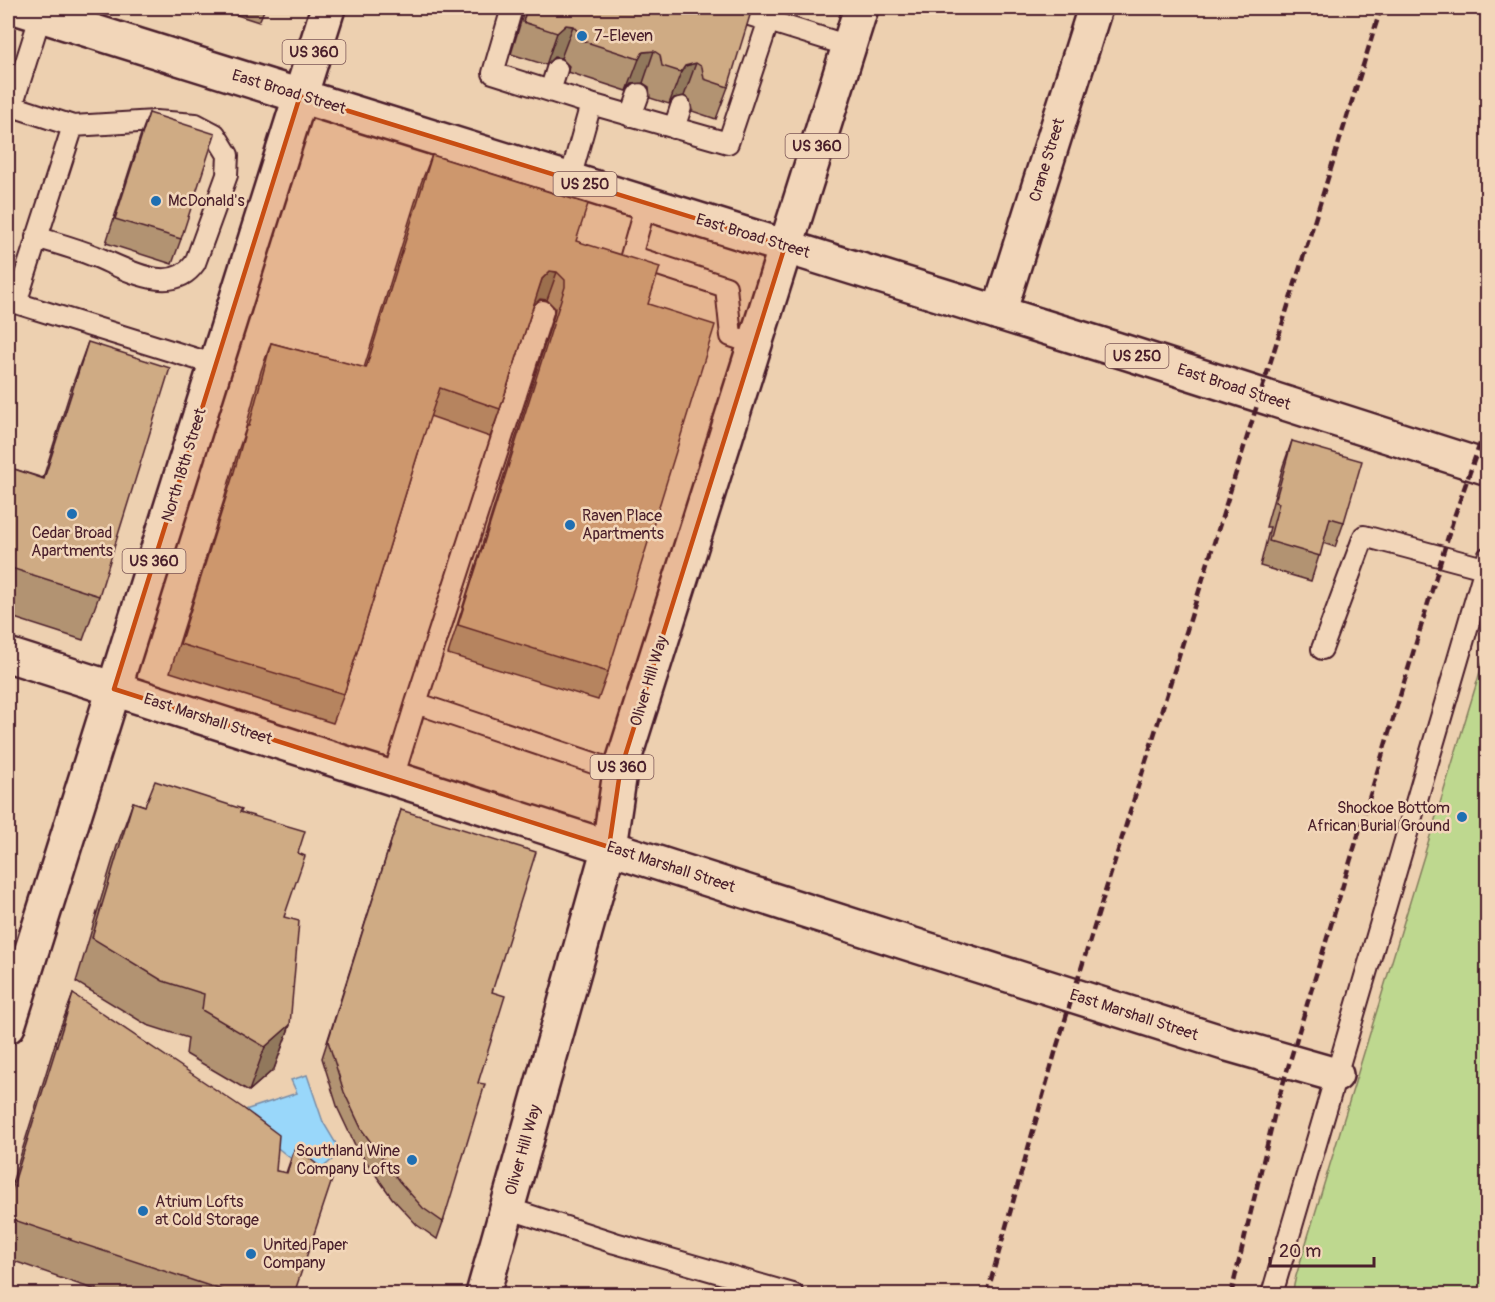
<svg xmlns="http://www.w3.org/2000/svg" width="1495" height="1302" viewBox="0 0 1495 1302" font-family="Pangolin,sans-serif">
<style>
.green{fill:#bed88f;stroke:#847c5d;stroke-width:1.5}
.water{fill:#99d7fa;stroke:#798da7;stroke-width:1.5}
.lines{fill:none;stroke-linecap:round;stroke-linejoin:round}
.lane-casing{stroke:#4a1f2b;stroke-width:24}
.street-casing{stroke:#4a1f2b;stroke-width:38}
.secondary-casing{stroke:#4a1f2b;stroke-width:38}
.primary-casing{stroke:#4a1f2b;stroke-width:38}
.lane{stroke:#f2d6b9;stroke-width:20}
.street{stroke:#f2d6b9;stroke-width:33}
.secondary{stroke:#f2d6b9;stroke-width:33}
.primary{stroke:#f2d6b9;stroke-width:33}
.rail{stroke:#4a1f2b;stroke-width:4.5;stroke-dasharray:9 4.5;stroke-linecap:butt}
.wall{fill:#b29372;stroke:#4a1f2b;stroke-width:1.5}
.shaded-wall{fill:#91785c;stroke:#4a1f2b;stroke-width:1.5}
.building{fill:#cfab84;stroke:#4a1f2b;stroke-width:1.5}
.marked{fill:#c84d12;fill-opacity:0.2;stroke:#c84d12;stroke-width:4.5;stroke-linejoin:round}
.poi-dot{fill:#1f6fb2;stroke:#f2d6b9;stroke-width:2}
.labels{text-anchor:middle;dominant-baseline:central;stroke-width:5;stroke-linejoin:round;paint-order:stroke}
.shield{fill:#f2d6b9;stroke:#7c5656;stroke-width:1.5}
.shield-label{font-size:15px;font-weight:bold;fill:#4a1f2b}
.poi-label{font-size:16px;fill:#4a1f2b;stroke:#f2d6b9;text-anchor:start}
.street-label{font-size:16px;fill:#4a1f2b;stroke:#f2d6b9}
</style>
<rect width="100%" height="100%" fill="#edd0b0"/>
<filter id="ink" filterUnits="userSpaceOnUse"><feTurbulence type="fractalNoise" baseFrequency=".0167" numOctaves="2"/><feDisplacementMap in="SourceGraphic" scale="12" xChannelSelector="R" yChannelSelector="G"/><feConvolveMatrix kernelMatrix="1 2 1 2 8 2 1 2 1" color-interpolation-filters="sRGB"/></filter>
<g filter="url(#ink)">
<path class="green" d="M1487,649V1294H1292L1296,1276Z"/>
<path class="water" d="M307,1075L323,1122L341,1152L313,1176L245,1122L242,1111L297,1093L291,1080Z"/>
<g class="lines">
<defs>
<path id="lane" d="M512,8L493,73L591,104
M727,8L849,46
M550,91L557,69
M631,116L639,94
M73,126L16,303L216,365
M674,128L681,107
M570,179L591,104L728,143L769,20
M646,203L631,256L726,287L731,336L755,344
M36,237C55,243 75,248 94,256C123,267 171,298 195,263L227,175L228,155L215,134L196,124L155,121L73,126L12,106L43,8
M1322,649L1364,536L1484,568
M416,703L543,311
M393,778L416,703L620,772
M507,1208L615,1243L793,1294
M1272,1294L1488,557"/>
<path id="street" d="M999,313L1095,8
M8,655L904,942L1224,1043L1336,1075"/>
<path id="secondary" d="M18,8L300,96"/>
<path id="primary" d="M300,96L1125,352L1488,468
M8,1026L328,8
M483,1294L609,847L620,772L861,8"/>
</defs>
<use href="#lane" class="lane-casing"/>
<use href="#street" class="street-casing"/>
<use href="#secondary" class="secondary-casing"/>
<use href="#primary" class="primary-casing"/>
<use href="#lane" class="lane"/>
<use href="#street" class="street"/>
<use href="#secondary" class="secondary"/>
<use href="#primary" class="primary"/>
<path class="rail" d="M987,1294L1057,1046L1381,8
M1231,1294L1277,1104L1454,517L1488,421"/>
</g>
<path class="wall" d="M215,8H265L259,22Z
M525,8H707L728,87L716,119L692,111L690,100L684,96L674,98L669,104L650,98L649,87L643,83L632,84L627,91L568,72L569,66L561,58L554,57L546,65L511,54Z
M149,113L181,239L172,264L106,243L140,137Z
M432,155L576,241L648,304L608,672L598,700L448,654L554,315L555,308L547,300L540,299L533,306L500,409L490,437L430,416L420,447L344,694L333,723L170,672L224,500L237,454L245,431L261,371L271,343L364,368L421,183Z
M88,342L99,596L83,640L8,616V467L43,478L72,386Z
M1292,441L1344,522L1335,547L1323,543L1311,581L1260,566L1270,527H1266L1283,466Z
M133,802L145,806L241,812L298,853L284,917L290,1025L274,1069L249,1091L186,1054L188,1038L147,1025L76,982L117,846Z
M401,810L492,992L478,1083L443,1222L437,1239L417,1225L392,1198L356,1147L338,1109L322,1058Z
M73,994L276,1171L286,1173L295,1147L294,1294H108L57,1277V1276L8,1259V1196L59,1031Z"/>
<path class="shaded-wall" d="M566,25L573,26L561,58L554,57L546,65L557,33Z
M654,51L643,83L632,84L627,91L639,59L643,52Z
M696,63L684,96L674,98L669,104L681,72L685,66Z
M550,271L557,272L547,300L540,299L532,307L542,279Z
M290,1025L274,1069L249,1091L265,1047Z"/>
<path class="building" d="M527,8H707L714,12L724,10L726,8H736L751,12L728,87L704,79L702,67L696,63L685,66L681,72L662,66L660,55L654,51L643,52L639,59L580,40V34L573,26L566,25L557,33L523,22Z
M149,113L215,134L181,239L115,219Z
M432,155L588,204L576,241L660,267L648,304L715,325L608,672L458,625L565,287V280L557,272L550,271L542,279L500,409L440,388L420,447L344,694L180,644L234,472L247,426H249L271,343L366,368Z
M88,342L170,368L99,596L8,567V467L44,479Z
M1292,441L1362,461L1344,522L1330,518L1320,556L1269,541L1279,503L1275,502Z
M155,781L242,809L240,812L305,831L298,853L305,856L284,917L299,921L290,1025L265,1047L202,1010L204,994L163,981L92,938L133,802L145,806Z
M401,810L536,852L492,992L505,996L478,1083L485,1084L443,1222L423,1208L399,1181L362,1130L344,1092L328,1041Z
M73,994L243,1108L279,1135L276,1171L287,1173L295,1147L333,1177L294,1294H234L70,1240L71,1239L8,1218V1202Z"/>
</g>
<path class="marked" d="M300,96L785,246L620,772L609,847L114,689Z"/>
<g class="poi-dot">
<circle cx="582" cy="36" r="6"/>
<circle cx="156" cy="201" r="6"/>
<circle cx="72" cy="514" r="6"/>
<circle cx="570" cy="525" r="6"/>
<circle cx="1462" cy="817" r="6"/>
<circle cx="412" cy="1160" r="6"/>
<circle cx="143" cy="1211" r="6"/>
<circle cx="251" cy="1254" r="6"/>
</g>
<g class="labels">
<g class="shield">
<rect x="282.5" y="40" width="63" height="24" rx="4.5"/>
<rect x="785.5" y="134" width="63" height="24" rx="4.5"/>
<rect x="553.5" y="172" width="63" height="24" rx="4.5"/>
<rect x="1105.5" y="344" width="63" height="24" rx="4.5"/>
<rect x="122.5" y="549" width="63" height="24" rx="4.5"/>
<rect x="590.5" y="755" width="63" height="24" rx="4.5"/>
</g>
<g class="shield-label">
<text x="314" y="52">US 360</text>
<text x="817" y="146">US 360</text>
<text x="585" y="184">US 250</text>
<text x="1137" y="356">US 250</text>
<text x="154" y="561">US 360</text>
<text x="622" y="767">US 360</text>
</g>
<g class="poi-label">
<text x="594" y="36">7-Eleven</text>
<text x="168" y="201">McDonald's</text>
<text x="582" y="516">Raven Place<tspan x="582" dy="18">Apartments</tspan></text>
<text x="72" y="533" text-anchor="middle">Cedar Broad<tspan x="72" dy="18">Apartments</tspan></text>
<text x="1450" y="808" text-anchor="end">Shockoe Bottom<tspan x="1450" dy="18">African Burial Ground</tspan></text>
<text x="400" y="1151" text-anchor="end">Southland Wine<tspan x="400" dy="18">Company Lofts</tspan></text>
<text x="155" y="1202">Atrium Lofts<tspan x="155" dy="18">at Cold Storage</tspan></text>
<text x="263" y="1245">United Paper<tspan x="263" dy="18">Company</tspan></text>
</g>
<g class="street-label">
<text transform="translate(289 92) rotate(17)">East Broad Street</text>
<text transform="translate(1047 160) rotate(-73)">Crane Street</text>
<text transform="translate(753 236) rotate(17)">East Broad Street</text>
<text transform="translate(1234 387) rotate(18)">East Broad Street</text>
<text transform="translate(184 465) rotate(-73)">North 18th Street</text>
<text transform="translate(649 681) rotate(-73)">Oliver Hill Way</text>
<text transform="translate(208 719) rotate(18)">East Marshall Street</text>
<text transform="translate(671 867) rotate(18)">East Marshall Street</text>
<text transform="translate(1134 1015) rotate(18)">East Marshall Street</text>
<text transform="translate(523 1150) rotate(-74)">Oliver Hill Way</text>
</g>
</g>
<rect width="1495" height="1302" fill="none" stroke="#f2d6b9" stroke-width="30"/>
<rect x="15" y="15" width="1465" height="1272" fill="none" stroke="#4a1f2b" stroke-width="2" filter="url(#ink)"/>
<path d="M1270 1257v9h104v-9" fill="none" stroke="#4a1f2b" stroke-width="3"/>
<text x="1279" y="1257" font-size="18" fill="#4a1f2b" stroke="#f2d6b9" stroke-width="4.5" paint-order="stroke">20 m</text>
</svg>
